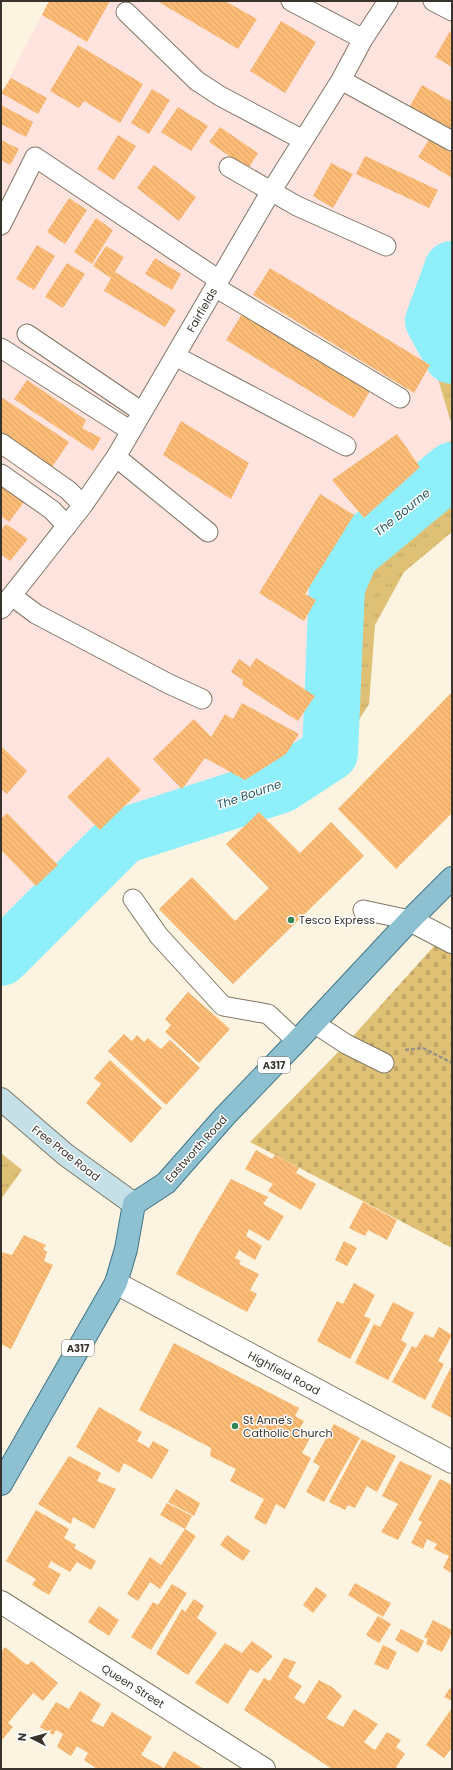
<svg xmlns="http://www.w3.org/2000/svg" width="453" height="1770" viewBox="0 0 453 1770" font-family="Poppins,sans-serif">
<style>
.industrial{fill:#fee3df}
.grass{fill:url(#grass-tufts)}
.cemetery{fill:url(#cemetery-stones)}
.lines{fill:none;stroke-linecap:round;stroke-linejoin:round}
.river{stroke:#8feffb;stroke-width:56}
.building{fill:url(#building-back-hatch)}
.lane-casing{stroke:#7e7765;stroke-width:21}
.street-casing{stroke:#7e7765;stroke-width:24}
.secondary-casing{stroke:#7e7765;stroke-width:24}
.primary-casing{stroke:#3e7485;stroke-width:24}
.path{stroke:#999386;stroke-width:2.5;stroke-dasharray:4 2;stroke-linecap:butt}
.lane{stroke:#fff;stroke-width:19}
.street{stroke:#fff;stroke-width:22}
.secondary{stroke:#c6e0e8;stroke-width:22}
.primary{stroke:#8dc1d2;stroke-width:22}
.poi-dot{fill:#368555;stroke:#fff;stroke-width:1.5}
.labels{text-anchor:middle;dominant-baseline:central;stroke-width:3;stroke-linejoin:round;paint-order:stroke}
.shield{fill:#fff;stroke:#74716c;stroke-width:1}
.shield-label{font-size:10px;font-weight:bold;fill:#38342d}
.street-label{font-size:11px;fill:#38342d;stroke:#fff}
.poi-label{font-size:11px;fill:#38342d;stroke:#fff;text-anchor:start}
.water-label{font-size:12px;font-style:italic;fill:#265d63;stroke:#fff}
</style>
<defs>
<pattern id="grass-tufts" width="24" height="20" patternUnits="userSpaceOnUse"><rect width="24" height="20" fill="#dfc175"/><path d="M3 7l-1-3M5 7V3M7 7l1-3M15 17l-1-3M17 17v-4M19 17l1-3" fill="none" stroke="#c0a666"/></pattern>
<pattern id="cemetery-stones" width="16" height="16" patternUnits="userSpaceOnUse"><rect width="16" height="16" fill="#dfc175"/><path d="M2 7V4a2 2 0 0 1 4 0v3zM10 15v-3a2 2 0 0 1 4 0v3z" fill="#c0a666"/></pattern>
<pattern id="building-back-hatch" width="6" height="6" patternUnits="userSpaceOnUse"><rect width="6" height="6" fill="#fdbc75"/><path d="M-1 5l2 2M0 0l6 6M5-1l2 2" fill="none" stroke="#daa266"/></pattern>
</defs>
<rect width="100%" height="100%" fill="#fcf4e0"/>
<path class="industrial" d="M49,1H452V254L419,292L435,369L452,426V439L336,544L310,727L299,755L245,780L140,816L99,838L1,938V94Z"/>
<path class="grass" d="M452,254V426L435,369L419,292Z
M452,439V532L404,572L375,625L369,704L318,784L310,727L336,544Z
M1,1153L22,1170L1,1199Z"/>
<path class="cemetery" d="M435,945L452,954V1248L250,1142L346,1044Z"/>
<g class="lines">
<path class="river" d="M452,269L433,321L452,356
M1,958L123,836L281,785L330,753L337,587L351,554L452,470"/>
</g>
<path class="building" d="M49,1H110L87,42L42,15Z
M157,1H225L257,19L238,49Z
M281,21L316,42L285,93L250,71Z
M450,31L452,32V67L435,57Z
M78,45L143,84L120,123L84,101L79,108L50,91Z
M11,78L47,98L38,114L1,93Z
M422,85L452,102V130L410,106Z
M152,89L170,100L149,134L131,123Z
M1,105L33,122L26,137L1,124Z
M178,107L208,126L191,151L161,132Z
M220,127L258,153L248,169L209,142Z
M118,135L136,146L114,180L97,169Z
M430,138L452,151V178L418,157Z
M1,140L19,149L10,165L1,160Z
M365,156L438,190L429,208L356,174Z
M331,163L353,174L333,208L313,196Z
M154,165L196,197L179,221L137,188Z
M69,198L87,210L65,244L47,232Z
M96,218L113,230L92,264L74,252Z
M37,245L55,256L34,290L16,279Z
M106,246L124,257L115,272L176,310L165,327L104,291L111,278L93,266Z
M155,258L181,274L172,290L145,274Z
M67,263L85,274L63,308L45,297Z
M270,268L430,365L414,393L253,295Z
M242,314L370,391L354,418L226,340Z
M27,380L86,420L82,428L101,438L93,451L14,399Z
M1,397L69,442L50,470L1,436Z
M181,421L249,463L231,499L163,455Z
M397,434L420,467L364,518L332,480Z
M1,485L24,502L9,522L1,516Z
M320,494L354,515L305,594L316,600L304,621L259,593Z
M6,524L28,539L10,561L1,554V530Z
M256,658L315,696L298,721L242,685L243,680L231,672L239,659L250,667Z
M452,692V813L396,869L338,809Z
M242,703L299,734L286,754L245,780L205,758L182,789L153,759L194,719L211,737L225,714L233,719Z
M1,746L27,771L7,794L1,789Z
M108,757L141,790L100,830L67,797Z
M259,812L300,853L331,822L364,856L233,984L159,909L192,877L235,921L269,888L226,844Z
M7,813L58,865L36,886L1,850V819Z
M188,992L230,1029L199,1063L165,1032L171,1025L165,1019Z
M124,1034L132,1041L137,1035L144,1042L148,1038L161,1049L170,1040L200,1068L166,1105L108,1051Z
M110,1060L162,1108L131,1143L86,1103L101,1084L94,1078Z
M256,1150L272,1159L275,1155L299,1168L296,1173L316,1184L301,1210L268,1191L273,1184L245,1169Z
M231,1179L268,1197L263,1204L284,1216L269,1241L249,1229L246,1236L262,1246L255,1260L239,1250L235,1258L241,1261L239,1264L259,1274L250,1290L257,1294L247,1312L176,1274L196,1237Z
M363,1202L397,1220L387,1240L368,1230L365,1236L349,1228Z
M24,1235L46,1245L43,1249L47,1252L44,1261L53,1265L11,1349L1,1344V1252L12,1255Z
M344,1241L357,1248L347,1266L335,1260Z
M354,1283L375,1295L364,1316L371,1319L350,1359L317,1341L337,1301L343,1304Z
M393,1302L414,1313L401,1340L407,1344L388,1380L355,1363L374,1324L380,1327Z
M439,1327L452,1335L438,1361L444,1364L425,1400L392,1382L412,1346L416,1348L425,1334L433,1338Z
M174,1343L299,1408L295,1416L304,1421L299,1430L311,1436L302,1453L311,1458L285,1509L276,1504L266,1525L254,1518L264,1499L230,1481L236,1469L210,1456L211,1448L139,1410Z
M452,1365V1418L431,1407Z
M99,1407L142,1432L137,1441L149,1448L153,1441L169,1450L152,1479L124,1463L119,1473L76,1447Z
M334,1424L360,1438L324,1502L306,1492L320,1466L313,1462Z
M362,1439L396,1456L377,1492L367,1486L355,1508L348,1505L345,1510L329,1502Z
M69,1456L101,1473L97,1481L116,1489L94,1529L73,1517L71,1524L38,1504Z
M400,1461L432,1476L398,1540L381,1532L398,1504L382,1496Z
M440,1479L452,1485V1573L443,1568L449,1556L434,1549L437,1544L427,1539L423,1549L411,1543L422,1522L418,1520Z
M176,1489L200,1503L194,1516L168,1502Z
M167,1503L192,1516L185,1529L160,1515Z
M36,1510L69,1529L64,1538L76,1545L74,1548L96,1561L91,1570L77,1562L70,1572L51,1561L48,1567L61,1574L49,1595L32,1585L36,1579L6,1561Z
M185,1529L196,1536L160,1589L150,1582L138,1601L127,1594L150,1557L161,1565Z
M227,1535L250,1551L243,1561L220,1545Z
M355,1583L391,1603L383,1617L348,1595Z
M172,1584L187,1593L151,1650L131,1637L153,1602L158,1605Z
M316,1587L327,1595L313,1613L303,1605Z
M194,1599L204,1606L197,1618L217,1633L188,1675L156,1654L182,1609L185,1612Z
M99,1606L119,1620L109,1636L88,1622Z
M378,1616L391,1624L379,1643L366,1635Z
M433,1620L452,1630V1633L442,1652L426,1644L428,1639L424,1637Z
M401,1629L424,1641L418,1653L395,1640Z
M252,1641L273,1656L258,1673L250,1669L228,1704L195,1683L225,1643L242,1653Z
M383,1645L397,1652L388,1670L374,1664Z
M5,1647L27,1665L32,1661L58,1683L43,1701L33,1693L8,1723L13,1727L1,1741V1652Z
M284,1658L296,1662L288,1677L302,1686L294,1698L304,1704L319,1680L332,1687L342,1696L326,1718L343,1727L354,1709L378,1724L364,1742L375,1750L387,1732L401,1740L396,1747L405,1754L396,1767L399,1769H332L244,1710L264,1678L270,1681Z
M450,1688L452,1689V1701L444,1697Z
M80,1691L101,1704L91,1721L103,1727L112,1712L152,1737L141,1755L164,1768L174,1751L204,1769H97L84,1760L88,1753L77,1746L71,1756L57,1747L63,1734L56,1730L53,1735L40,1727L56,1702L69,1709Z
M452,1708V1748L444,1758L426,1745Z"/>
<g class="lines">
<defs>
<path id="lane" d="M291,1L363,39
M433,1L452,11
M126,12L197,81L220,96L303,140
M341,80L452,141
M229,167L297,206L386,246
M1,225L35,157L219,280
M215,287L400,398
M27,334L142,412
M1,348L131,431
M175,356L346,446
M1,443L68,490L83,505
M116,457L208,532
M1,474L52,510L67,526
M12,596L36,614L169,684L202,699
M1,609L83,505L116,457L267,198L341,80L363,39L388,1
M133,899L159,936L223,1006L268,1014L297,1041
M363,910L410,920
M314,1023L346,1044L384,1063"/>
<path id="street" d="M410,920L452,942
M116,1283L452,1462
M1,1602L264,1769"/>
<path id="secondary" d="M1,1099L66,1155L134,1204"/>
<path id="primary" d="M1,1484L116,1283L126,1249L134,1204L166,1183L225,1116L297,1041L410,920L452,878"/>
</defs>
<use href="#lane" class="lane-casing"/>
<use href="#street" class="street-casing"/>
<use href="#secondary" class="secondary-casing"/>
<use href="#primary" class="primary-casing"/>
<path class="path" d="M405,1050L423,1048L452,1063"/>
<use href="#lane" class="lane"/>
<use href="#street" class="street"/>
<use href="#secondary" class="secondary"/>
<use href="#primary" class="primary"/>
</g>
<g class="poi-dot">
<circle cx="291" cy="920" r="4"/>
<circle cx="235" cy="1426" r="4"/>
</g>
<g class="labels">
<g class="shield">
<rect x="258" y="1057" width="32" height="16" rx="3"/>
<rect x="62" y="1340" width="32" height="16" rx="3"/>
</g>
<g class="shield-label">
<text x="274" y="1065">A317</text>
<text x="78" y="1348">A317</text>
</g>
<g class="street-label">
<text transform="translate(202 310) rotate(-60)">Fairfields</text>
<text transform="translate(196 1149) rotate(-48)">Eastworth Road</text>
<text transform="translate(66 1153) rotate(38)">Free Prae Road</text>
<text transform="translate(284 1373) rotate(28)">Highfield Road</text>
<text transform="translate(133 1686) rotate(32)">Queen Street</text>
</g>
<g class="poi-label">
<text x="299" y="920">Tesco Express</text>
<text x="243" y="1420">St Anne's<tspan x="243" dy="13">Catholic Church</tspan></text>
</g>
<g class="water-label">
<text transform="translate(402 512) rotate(-39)">The Bourne</text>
<text transform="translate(249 794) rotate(-19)">The Bourne</text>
</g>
</g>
<rect width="453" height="1770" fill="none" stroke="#38342d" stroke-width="4"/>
<g transform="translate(32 1738) rotate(276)" stroke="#ffffff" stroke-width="3" paint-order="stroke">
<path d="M0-3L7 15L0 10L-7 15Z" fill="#38342d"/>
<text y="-6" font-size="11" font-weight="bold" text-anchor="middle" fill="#38342d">N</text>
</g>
</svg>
